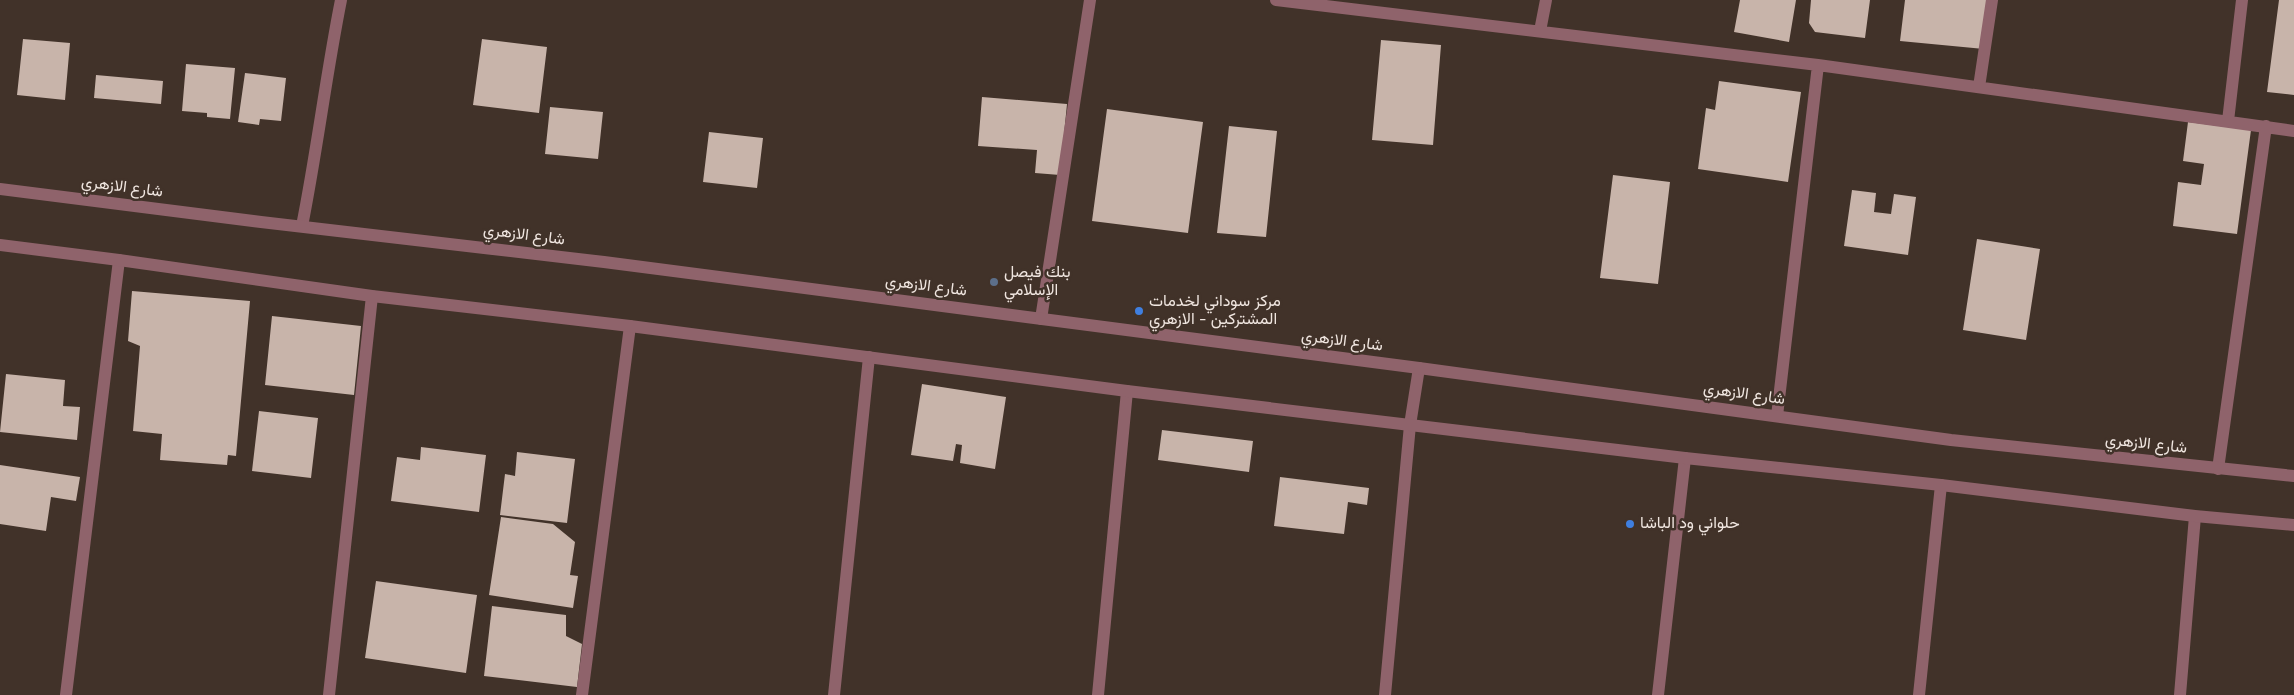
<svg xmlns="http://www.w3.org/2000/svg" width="2294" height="695" viewBox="0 0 2294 695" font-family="Georgia,Vazirmatn,serif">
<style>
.building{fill:#c8b4aa}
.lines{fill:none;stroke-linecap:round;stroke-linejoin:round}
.minor{stroke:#8f636b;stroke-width:12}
.tertiary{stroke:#8f636b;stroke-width:12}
.service-dot{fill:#5c6f8a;stroke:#413229;stroke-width:2}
.shop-dot{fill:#3f7fe0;stroke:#413229;stroke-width:2}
.labels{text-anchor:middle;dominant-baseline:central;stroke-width:5;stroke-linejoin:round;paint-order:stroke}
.street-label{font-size:16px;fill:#f0e6e0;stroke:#413229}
.poi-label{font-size:16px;fill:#f0e6e0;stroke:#413229;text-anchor:start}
</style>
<rect width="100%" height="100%" fill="#413229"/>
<path class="building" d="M1740,0H1796L1789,42L1734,32Z
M1811,0H1870L1865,38L1815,32L1809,23Z
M1905,0H1989L1984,49L1900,41Z
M2279,0H2294V95L2267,92Z
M23,39L70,43L65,100L17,95Z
M482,39L547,47L539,113L473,105Z
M1381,40L1441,45L1433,145L1372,140Z
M186,64L235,68L230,119L207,117V113L182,111Z
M245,73L286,78L281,121L260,119L259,125L238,122Z
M96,75L163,81L161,104L94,98Z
M1719,81L1801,92L1788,182L1698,169L1706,108L1715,110Z
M982,97L1067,104L1060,175L1035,173L1037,150L978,146Z
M550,107L603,112L598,159L545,154Z
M1107,109L1203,122L1188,233L1092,221Z
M2188,122L2251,130L2237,234L2173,226L2178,182L2201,185L2204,164L2183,161Z
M1229,126L1277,131L1266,237L1217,233Z
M709,132L763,138L757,188L703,182Z
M1613,175L1670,182L1658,284L1600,278Z
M1852,190L1876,193L1874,212L1891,214L1894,194L1916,197L1908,255L1844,246Z
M1977,239L2040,249L2026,340L1963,330Z
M132,291L250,301L236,456L228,455L227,465L160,460L162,434L133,431L140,346L128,341Z
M272,316L361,326L354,395L265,385Z
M6,374L65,380L63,406L80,407L77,440L0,432Z
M922,384L1006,397L995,469L960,463L962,445L956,444L953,461L911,455Z
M259,411L318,418L311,478L252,471Z
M1162,430L1253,441L1249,472L1158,460Z
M421,447L486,455L479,512L391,501L397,457L420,460Z
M517,452L575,459L567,523L500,515L505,474L515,476Z
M0,465L80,477L76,501L51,497L46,531L0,524Z
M1280,477L1369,488L1367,505L1348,502L1344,534L1274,526Z
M501,517L553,524L575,542L570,575L578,576L573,608L489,595Z
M376,581L477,595L466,673L365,658Z
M492,606L566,615V636L582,644L577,687L484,676Z"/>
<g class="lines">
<path class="minor" d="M1276,0L1818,65L2294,131
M1540,31L1546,0
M1979,87L1992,0
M2228,121L2242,0
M302,226C317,151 326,75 341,0
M1041,319L1090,0
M1777,416L1818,65
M2218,469L2266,126
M66,695L119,260
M329,695L372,296
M582,695L630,326
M834,695L869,357
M1098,695L1127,391
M1385,695L1410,425L1419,368
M1658,695L1685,458
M1919,695L1941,485
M2180,695L2195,516"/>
<path class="tertiary" d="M0,189L261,222L604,262L1419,368L1951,440L2294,476
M0,245L119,260L372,296L630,326L1127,391L1685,458L1941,485L2195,516L2294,525"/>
</g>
<circle class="service-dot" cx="994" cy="282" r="5"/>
<g class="shop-dot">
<circle cx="1139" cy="311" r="5"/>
<circle cx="1630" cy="524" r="5"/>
</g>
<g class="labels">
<g class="street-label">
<text transform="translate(122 188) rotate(7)">شارع الازهري</text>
<text transform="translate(524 236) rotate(7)">شارع الازهري</text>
<text transform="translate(926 287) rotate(7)">شارع الازهري</text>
<text transform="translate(1342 342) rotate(7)">شارع الازهري</text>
<text transform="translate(1744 395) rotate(8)">شارع الازهري</text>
<text transform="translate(2146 445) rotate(6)">شارع الازهري</text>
</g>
<g class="poi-label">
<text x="1004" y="273">بنك فيصل<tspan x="1004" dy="18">الإسلامي</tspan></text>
<text x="1149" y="302">مركز سوداني لخدمات<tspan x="1149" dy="18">المشتركين - الازهري</tspan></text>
<text x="1640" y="524">حلواني ود الباشا</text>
</g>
</g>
</svg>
